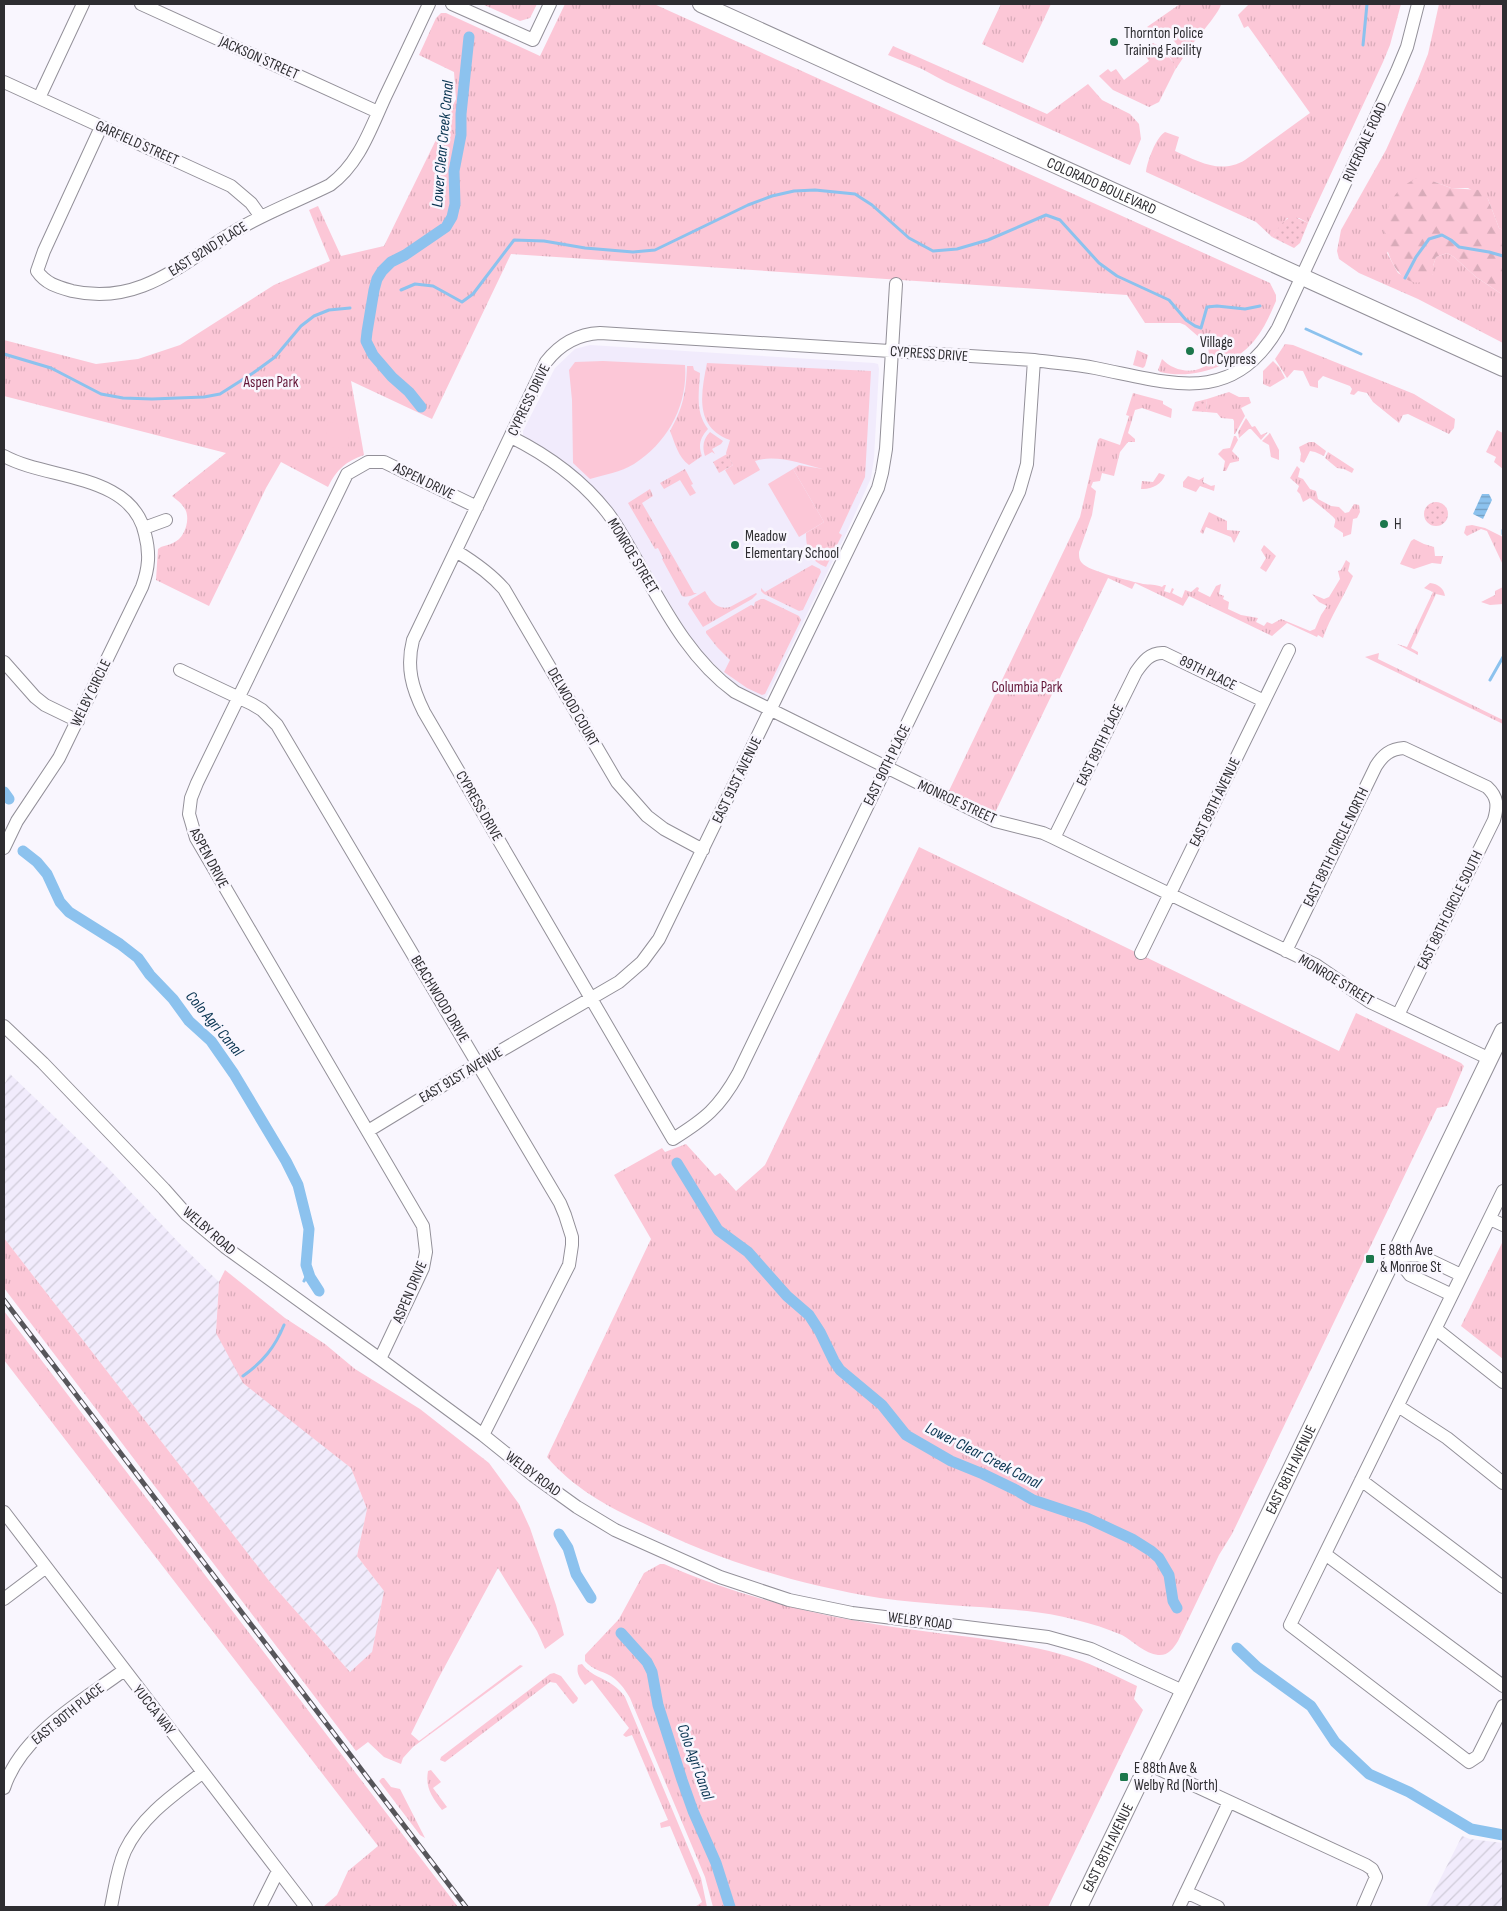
<svg xmlns="http://www.w3.org/2000/svg" width="1507" height="1911" viewBox="0 0 1507 1911" font-family="'Sofia Sans Condensed',sans-serif">
<style>
.built{fill:#f1ebfc}
.industrial{fill:url(#industrial-furrows)}
.grass{fill:url(#grass-tufts)}
.forest{fill:url(#forest-firs)}
.garden{fill:url(#garden-dots)}
.pitch{fill:#fcc7d7}
.water{fill:url(#water-rules)}
.lines{fill:none;stroke-linecap:round;stroke-linejoin:round}
.stream{stroke:#8cc2ee;stroke-width:3}
.canal{stroke:#8cc2ee;stroke-width:11}
.minor-casing{stroke:#939099;stroke-width:14}
.major-casing{stroke:#939099;stroke-width:18}
.minor{stroke:#fff;stroke-width:12}
.major{stroke:#fff;stroke-width:16}
.rail-casing{stroke:#56555a;stroke-width:5}
.rail{stroke:#f9f6fe;stroke-width:3;stroke-dasharray:9;stroke-linecap:butt}
.poi-dot{fill:#1c774c;stroke:#f9f6fe;stroke-width:2}
.labels{text-anchor:middle;dominant-baseline:central;stroke-width:5;stroke-linejoin:round;paint-order:stroke}
.poi-label{font-size:15px;fill:#2e2d31;stroke:#f9f6fe;text-anchor:start}
.street-label{font-size:15px;fill:#2e2d31;stroke:#f9f6fe}
.park-label{font-size:15px;fill:#641638;stroke:#f9f6fe}
.water-label{font-size:16px;font-style:italic;fill:#083451;stroke:#f9f6fe}
</style>
<defs>
<pattern id="industrial-furrows" width="10" height="10" patternUnits="userSpaceOnUse" patternTransform="scale(1.25)"><rect width="10" height="10" fill="#f1ebfc"/><path d="M-1 1l2-2M0 10L10 0M9 11l2-2" fill="none" stroke="#cfcad8"/></pattern>
<pattern id="grass-tufts" width="24" height="20" patternUnits="userSpaceOnUse" patternTransform="scale(1.25)"><rect width="24" height="20" fill="#fcc7d7"/><path d="M3 7l-1-3M5 7V3M7 7l1-3M15 17l-1-3M17 17v-4M19 17l1-3" fill="none" stroke="#d8abb9"/></pattern>
<pattern id="forest-firs" width="22" height="20" patternUnits="userSpaceOnUse" patternTransform="scale(1.25)"><rect width="22" height="20" fill="#fcc7d7"/><path d="M5 1l3.5 6h-7zM16 11l3.5 6h-7z" fill="#d8abb9"/></pattern>
<pattern id="garden-dots" width="8" height="8" patternUnits="userSpaceOnUse" patternTransform="scale(1.25)"><rect width="8" height="8" fill="#fcc7d7"/><path d="M2 2h.1M6 6h.1" fill="none" stroke="#d8abb9" stroke-width="1.8" stroke-linecap="round"/></pattern>
<pattern id="water-rules" width="6" height="5" patternUnits="userSpaceOnUse" patternTransform="scale(1.25)"><rect width="6" height="5" fill="#8cc2ee"/><path d="M0 2.5h6" fill="none" stroke="#739ec1"/></pattern>
</defs>
<rect width="100%" height="100%" fill="#f9f6fe"/>
<path class="built" d="M590,345L874,363L878,364L879,369L874,458L871,478L845,536L767,696L764,699L751,694L729,679L694,644L614,510L588,482L560,459L523,435V431L555,368L575,349Z"/>
<path class="industrial" d="M10,1074L108,1168L180,1244L219,1282L216,1333L312,1437L351,1468L367,1509L357,1556L384,1591L372,1652L351,1673L270,1582L4,1238V1085Z
M1462,1836L1470,1839L1503,1843V1907H1426Z"/>
<path class="grass" d="M482,4H537L530,18L520,21Z
M565,4H654L1270,283L1276,295V301C1270,315 1264,329 1254,341C1232,367 1193,380 1160,372L1158,370L1162,359C1175,373 1200,376 1213,359L1209,355L1208,345L1185,325L1180,323H1145L1127,295L511,254L432,419L351,381L364,455C346,461 336,470 328,487L281,462L266,488L209,606L156,580L158,549C163,545 167,546 173,543C184,539 190,522 186,511C183,504 177,500 172,496L226,453L4,396V340L96,364L138,359L180,345L274,285L330,261L309,210L318,206L341,256L384,246L456,99L454,72L419,55L436,18L441,13H446L540,56Z
M1001,4H1051L1023,63L982,44Z
M1180,4H1221C1220,13 1192,43 1185,54L1164,29L1156,30L1154,28L1150,30L1147,27Z
M1249,4H1401L1390,45L1383,62L1308,223L1299,218H1287L1272,237L1256,222L1146,172C1147,162 1156,137 1165,132L1179,137L1175,151C1198,161 1220,175 1245,160L1310,113L1248,26L1244,28L1238,15Z
M1439,4H1503V230L1499,228L1488,199L1468,188H1451L1435,182L1387,253L1398,273L1412,281L1433,274V266L1436,257L1447,253L1454,257L1476,277L1503,295V343L1418,299L1359,273L1339,259L1337,251L1341,230L1386,150L1418,79L1428,54Z
M893,46L1047,114L1088,84L1102,100L1130,114L1139,124L1141,139L1130,165L1125,163L946,82L922,69L888,55Z
M1146,48L1154,54L1160,52L1166,54L1174,63L1175,70L1159,102L1149,107L1113,90L1099,76L1108,69L1111,72L1116,69L1124,80L1149,61L1142,51Z
M1285,344L1293,345L1414,394L1455,419L1454,428L1449,434L1408,414L1403,415L1399,423L1373,402L1367,393L1358,391L1354,395L1350,394L1352,389L1350,386L1323,376L1318,381V388L1310,386L1303,371L1294,370L1287,378L1275,359Z
M1137,350L1148,355L1145,366L1143,368L1133,365Z
M1273,361L1279,367L1285,378L1270,387L1263,384V371Z
M707,363L871,371L865,477L839,533L842,535L826,567C810,561 806,549 806,533L824,522L793,469L799,465L823,469C802,464 776,454 755,461L760,470L734,485L725,470L733,465L726,453L730,440C694,427 701,393 707,363Z
M687,366H693L694,370L700,373C699,393 695,412 708,429C700,438 698,445 702,456L689,465C678,457 675,443 670,431C683,408 686,393 687,366Z
M1229,392L1239,397H1249L1251,403L1241,408L1245,416L1235,434H1234V421L1233,419L1221,418L1217,413L1206,412L1207,399Z
M1133,393L1163,401V404L1172,409L1171,418L1142,408L1135,410L1128,433L1135,439V442H1128L1120,452L1114,476L1102,473L1100,481L1093,482L1091,487L1096,491L1092,515L1079,552C1079,556 1079,560 1082,563C1088,571 1131,581 1143,584C1150,585 1155,584 1162,587L1164,585H1166L1164,591L1170,593L1172,588L1174,589L1172,593L1182,598L1185,590L1191,592L1197,587L1199,588L1198,591L1210,597L1216,586L1221,584L1219,594L1224,596L1223,599L1229,602L1228,609L1241,615L1258,618L1256,622L1264,626L1267,622L1272,624L1281,619L1310,631L1315,629L1321,615L1327,606L1319,602L1312,594L1324,599L1329,597L1340,579L1338,571L1341,570L1346,560L1350,563L1348,571L1353,576C1344,597 1330,617 1323,638L1318,635L1317,637L1287,623L1272,636L1189,596L1183,606L1135,583L1132,589L1108,578L992,819L946,797L1080,517L1098,440L1100,438L1120,445L1129,416L1126,415Z
M1246,418L1252,427L1255,426L1261,435L1268,432L1261,440L1251,429H1249L1239,438L1238,432Z
M1497,430L1503,433V469L1494,462L1496,457L1486,452Z
M710,432L723,441L721,444L712,449L715,454L712,452L705,456C702,447 703,439 710,432Z
M1270,433L1279,450V460L1271,457L1269,445L1262,441Z
M1234,436H1236L1238,440L1232,451L1239,458V461L1230,463L1226,471H1223L1225,461L1218,454L1223,449L1230,448Z
M1309,442H1314L1326,451L1324,456L1315,452L1310,451L1304,463L1300,461L1301,454L1299,447Z
M1328,452L1354,469L1352,473L1344,469L1337,468L1325,458Z
M1297,466L1300,469L1298,477L1303,479L1310,489L1316,491L1318,499L1331,506L1339,507L1345,513L1349,512L1354,504L1359,505L1360,512L1357,518L1353,519L1351,534L1343,537V533L1334,527C1334,525 1336,521 1335,519C1334,517 1312,499 1310,498L1303,502L1300,494L1297,491L1299,486L1290,478Z
M685,469L693,484L691,485L696,493L690,496L680,480L664,489L660,483Z
M1159,473L1165,475C1162,484 1151,490 1141,489L1142,481L1153,482Z
M1188,476L1199,480L1204,477L1203,482L1211,486L1215,485L1214,491L1200,486L1196,492L1183,487V482Z
M650,489L653,496L642,503L694,593H697C694,595 686,598 682,596L662,559L663,558L658,548L655,549L628,503Z
M1209,512L1227,521V530L1240,531L1234,543L1231,537L1206,527L1203,534L1200,532Z
M1472,525L1485,528L1503,537V565L1487,531L1481,529L1467,536L1464,533L1466,526Z
M1414,539L1424,544L1434,547L1435,556H1443L1441,564L1432,563L1414,569L1400,564L1411,541Z
M1264,545L1276,556L1266,572L1260,568L1266,558L1261,550Z
M812,565L820,569L821,572L803,610L799,611L764,594L761,591V588L765,592Z
M1430,583C1438,584 1444,588 1445,596L1436,594L1411,648L1418,652V655L1397,644L1407,647L1433,592L1424,588Z
M1503,587V604L1490,605L1481,602L1495,595V591Z
M705,591C711,602 717,610 730,607L756,593L757,594L752,599L703,627L688,604L690,600Z
M761,599H764L799,616L801,620L765,694L762,695L747,688L724,672L730,660L717,647L706,633V631L751,605L754,606L755,602Z
M1379,653L1378,659L1503,720V724L1365,657Z
M919,847L1339,1051L1356,1013L1461,1063L1464,1066L1447,1106L1437,1108L1232,1534L1219,1555L1178,1641C1173,1649 1168,1656 1158,1655C1145,1654 1133,1641 1122,1635C1094,1623 1057,1614 1027,1611C978,1606 929,1605 880,1598C798,1585 717,1560 643,1523C608,1507 572,1487 547,1457L651,1239L614,1175L662,1148L665,1152L686,1144L715,1176L720,1173L736,1191L765,1165Z
M4,1238L270,1582L350,1672L372,1652L384,1591L357,1556L367,1509L351,1468L243,1383L216,1333L219,1282L225,1270L285,1318L325,1344L355,1369L420,1409L489,1463L519,1504L530,1528L556,1605L564,1635L545,1649L537,1631L498,1568L437,1681L411,1734L419,1741L520,1665L523,1666L413,1747L403,1758L401,1764L384,1757L368,1742L356,1751L4,1288Z
M1502,1243H1503V1359L1461,1326Z
M4,1311L400,1831L458,1907H323L337,1895L348,1871L378,1846L4,1360Z
M660,1564H664C726,1591 791,1609 857,1621C924,1634 995,1636 1060,1654C1087,1661 1112,1674 1137,1686L1134,1699L1143,1710L1048,1907H713L705,1877L630,1698C624,1688 618,1679 607,1674C598,1670 592,1669 585,1661V1655L619,1619L644,1573Z
M582,1664C594,1680 611,1677 625,1697L701,1878L707,1907H695L702,1902L670,1826L661,1828L660,1823L668,1820L632,1735L626,1737L623,1735L629,1728L592,1680L585,1685C580,1678 576,1674 578,1665Z
M554,1673L561,1676L578,1698L577,1701L573,1704L571,1702L556,1683L550,1682L445,1762L440,1760L441,1757L550,1674Z
M431,1770L441,1782L433,1788L447,1807L442,1810C432,1797 425,1788 428,1771Z
M382,1778H384L391,1787L400,1789L425,1838L420,1835L379,1781Z"/>
<path class="forest" d="M1417,178L1435,182L1451,188L1479,190L1488,199L1499,228L1503,230V295L1476,277L1454,257L1447,253L1436,257L1433,266V274C1400,313 1351,208 1417,178Z"/>
<path class="garden" d="M1153,43L1183,58L1175,70C1174,59 1166,49 1154,54L1146,48Z
M1293,216L1308,223L1300,243L1294,248L1272,237C1278,229 1283,219 1293,216Z
M1207,399L1206,412L1192,411L1195,402Z
M727,454L733,465L719,473L713,462Z
M1424 514a12 12 0 1 1 24 0a12 12 0 1 1-24 0Z"/>
<path class="pitch" d="M603,361L685,365C688,405 668,442 634,464C621,472 604,475 590,479L573,463L572,400L569,370L575,362Z
M328,422L350,425L347,449L325,446Z
M793,469L824,522L799,537L768,484Z"/>
<path class="water" d="M1482,494H1489L1492,500L1483,519L1473,514Z"/>
<g class="lines">
<path class="stream" d="M1363,45L1367,4
M1405,278L1416,257L1429,239L1442,235L1451,240L1459,247L1489,252L1503,256
M401,290L415,284L433,286L462,302L473,294L514,240L544,241L585,248L633,252L655,250L748,205L772,196L794,191L815,190L855,194L872,205L909,238L933,251L957,249L988,240L1046,215L1060,220L1099,263L1117,276L1169,300L1186,320L1195,326L1201,328L1207,307L1217,306L1245,309L1260,306
M1306,329L1361,354
M4,354L51,368L101,394L123,398L152,399L204,397L220,394L253,373L275,357L301,326L314,316L329,310L350,308
M1503,530V534
M1490,680L1503,657
M304,1281L308,1273
M243,1376C263,1362 275,1347 284,1325"/>
<path class="canal" d="M421,407L409,392L392,377L373,355L366,341L367,332L374,290L377,279L382,271L391,262L405,255L446,227L452,217L455,204L454,171L461,135V114L469,37
M4,792L9,799
M23,851L37,862L47,874L60,902L69,912L120,944L138,958L150,975L173,999L189,1021L211,1041L234,1074L286,1161L298,1185L309,1229L306,1265L310,1277L319,1291
M677,1163L718,1230L748,1252L787,1296L809,1315L820,1332L834,1361L840,1370L882,1405L906,1435L951,1461L983,1474L1016,1490L1033,1500L1087,1518L1132,1539L1151,1551L1159,1558L1169,1575L1173,1601L1177,1608
M559,1534L568,1548L576,1574L591,1598
M621,1633L647,1662L652,1672L658,1705L682,1780L693,1811L716,1863L730,1907
M1237,1648L1257,1667L1311,1706L1335,1742L1369,1774L1409,1792L1471,1829L1503,1835"/>
<defs>
<path id="minor" d="M141,4L378,112
M452,4L533,40L550,4
M4,82L231,186L251,203L261,217
M39,98L83,4
M101,127L44,251L37,271C46,284 58,287 72,291C144,307 186,258 244,226C272,210 302,199 330,185C360,163 371,127 386,95C401,64 415,34 429,4
M1034,360L1027,464L1019,492L738,1074C719,1108 705,1119 673,1139L424,712C412,688 406,667 413,640L546,362C560,344 578,334 600,333L1034,360C1054,363 1075,364 1095,368C1168,382 1232,408 1278,328L1397,71L1407,47L1418,4
M511,437C549,456 581,479 607,512C617,525 625,540 633,554C662,604 687,657 735,692L995,821L1043,833L1054,838L1316,965L1370,1002L1490,1059
M4,456C47,480 132,473 145,534C150,553 149,568 142,587L59,758L17,821L4,848
M144,528L166,520
M456,551C474,562 490,573 504,589L617,782L647,816L664,829L703,850
M4,662L35,697L45,705L78,721
M180,670L252,704L262,710L277,725L560,1203L565,1215L572,1237V1245L569,1265L483,1435
M1054,838L1136,672C1143,662 1150,652 1164,653L1264,701
M1286,951L1376,766C1383,755 1390,749 1404,748L1487,787C1498,797 1498,806 1494,820L1398,1015
M1141,953L1289,650
M4,1026L43,1063L164,1189L187,1215L225,1247L380,1359L483,1435L534,1476L577,1507L615,1530L720,1577L789,1600L852,1613L1048,1637L1091,1649L1183,1691
M368,1131L478,1064L619,982L642,962L659,939L878,488L882,473L886,449L896,284
M1503,1191L1290,1625L1469,1762L1478,1756L1503,1706
M1490,1219L1503,1225
M1395,1256L1410,1275L1452,1295
M1395,1256L1419,1255L1461,1275
M1436,1329L1503,1382
M380,1359L423,1268L426,1252L423,1226L196,838L189,814L191,798L197,783L347,474L368,462H384L477,507
M1398,1406L1447,1438L1503,1483
M1361,1480L1503,1587
M4,1512L306,1907
M1325,1554L1503,1686
M4,1599L45,1568
M1148,1764L1366,1865L1372,1869L1376,1877L1363,1907
M4,1788C21,1735 81,1702 123,1671
M1186,1892L1218,1907
M111,1907C115,1888 117,1869 125,1851C141,1817 173,1795 202,1773
M260,1907L278,1871
M1179,1907L1229,1802"/>
<g id="major">
<path id="s1" d="M701,4L1503,368"/>
<path id="s2" d="M1079,1907L1503,1031"/>
</g>
</defs>
<use href="#minor" class="minor-casing"/>
<use href="#major" class="major-casing"/>
<use href="#minor" class="minor"/>
<use href="#major" class="major"/>
<defs>
<path id="rail" d="M4,1300L466,1907"/>
</defs>
<use href="#rail" class="rail-casing"/>
<use href="#rail" class="rail"/>
</g>
<g class="poi-dot">
<circle cx="1114" cy="42" r="5"/>
<circle cx="1190" cy="351" r="5"/>
<circle cx="1384" cy="524" r="5"/>
<circle cx="735" cy="545" r="5"/>
<rect x="1365" y="1254" width="10" height="10" rx="2.5"/>
<rect x="1119" y="1772" width="10" height="10" rx="2.5"/>
</g>
<g class="labels">
<g class="poi-label">
<text x="1124" y="33">Thornton Police<tspan x="1124" dy="17">Training Facility</tspan></text>
<text x="1200" y="342">Village<tspan x="1200" dy="17">On Cypress</tspan></text>
<text x="1394" y="524">H</text>
<text x="745" y="536">Meadow<tspan x="745" dy="17">Elementary School</tspan></text>
<text x="1380" y="1250">E 88th Ave<tspan x="1380" dy="17">&amp; Monroe St</tspan></text>
<text x="1134" y="1768">E 88th Ave &amp;<tspan x="1134" dy="17">Welby Rd (North)</tspan></text>
</g>
<g class="street-label">
<text transform="translate(259 58) rotate(24)">JACKSON STREET</text>
<text transform="translate(1365 142) rotate(-65)">RIVERDALE ROAD</text>
<text transform="translate(137 143) rotate(24)">GARFIELD STREET</text>
<text stroke="none"><textPath href="#s1" startOffset="440">COLORADO BOULEVARD</textPath></text>
<text transform="translate(208 249) rotate(-32)">EAST 92ND PLACE</text>
<text transform="translate(929 354) rotate(4)">CYPRESS DRIVE</text>
<text transform="translate(529 400) rotate(-64)">CYPRESS DRIVE</text>
<text transform="translate(424 481) rotate(26)">ASPEN DRIVE</text>
<text transform="translate(633 556) rotate(59)">MONROE STREET</text>
<text transform="translate(1208 673) rotate(26)">89TH PLACE</text>
<text transform="translate(91 693) rotate(-64)">WELBY CIRCLE</text>
<text transform="translate(573 707) rotate(60)">DELWOOD COURT</text>
<text transform="translate(1100 745) rotate(-64)">EAST 89TH PLACE</text>
<text transform="translate(887 765) rotate(-64)">EAST 90TH PLACE</text>
<text transform="translate(737 780) rotate(-64)">EAST 91ST AVENUE</text>
<text transform="translate(957 802) rotate(25)">MONROE STREET</text>
<text transform="translate(1215 802) rotate(-64)">EAST 89TH AVENUE</text>
<text transform="translate(479 806) rotate(60)">CYPRESS DRIVE</text>
<text transform="translate(1336 847) rotate(-64)">EAST 88TH CIRCLE NORTH</text>
<text transform="translate(209 858) rotate(62)">ASPEN DRIVE</text>
<text transform="translate(1450 910) rotate(-64)">EAST 88TH CIRCLE SOUTH</text>
<text transform="translate(1336 980) rotate(31)">MONROE STREET</text>
<text transform="translate(440 999) rotate(59)">BEACHWOOD DRIVE</text>
<text transform="translate(461 1075) rotate(-31)">EAST 91ST AVENUE</text>
<text transform="translate(209 1231) rotate(41)">WELBY ROAD</text>
<text transform="translate(410 1292) rotate(-67)">ASPEN DRIVE</text>
<text stroke="none"><textPath href="#s2" startOffset="486">EAST 88TH AVENUE</textPath></text>
<text transform="translate(533 1474) rotate(37)">WELBY ROAD</text>
<text transform="translate(920 1621) rotate(7)">WELBY ROAD</text>
<text transform="translate(154 1710) rotate(52)">YUCCA WAY</text>
<text transform="translate(68 1714) rotate(-39)">EAST 90TH PLACE</text>
<text stroke="none"><textPath href="#s2" startOffset="66">EAST 88TH AVENUE</textPath></text>
</g>
<g class="park-label">
<text x="271" y="382">Aspen Park</text>
<text x="1027" y="687">Columbia Park</text>
</g>
<g class="water-label">
<text transform="translate(443 144) rotate(-85)">Lower Clear Creek Canal</text>
<text transform="translate(214 1024) rotate(50)">Colo Agri Canal</text>
<text transform="translate(983 1456) rotate(27)">Lower Clear Creek Canal</text>
<text transform="translate(695 1762) rotate(70)">Colo Agri Canal</text>
</g>
</g>
<rect width="1507" height="1911" fill="none" stroke="#2e2d31" stroke-width="10"/>
</svg>
